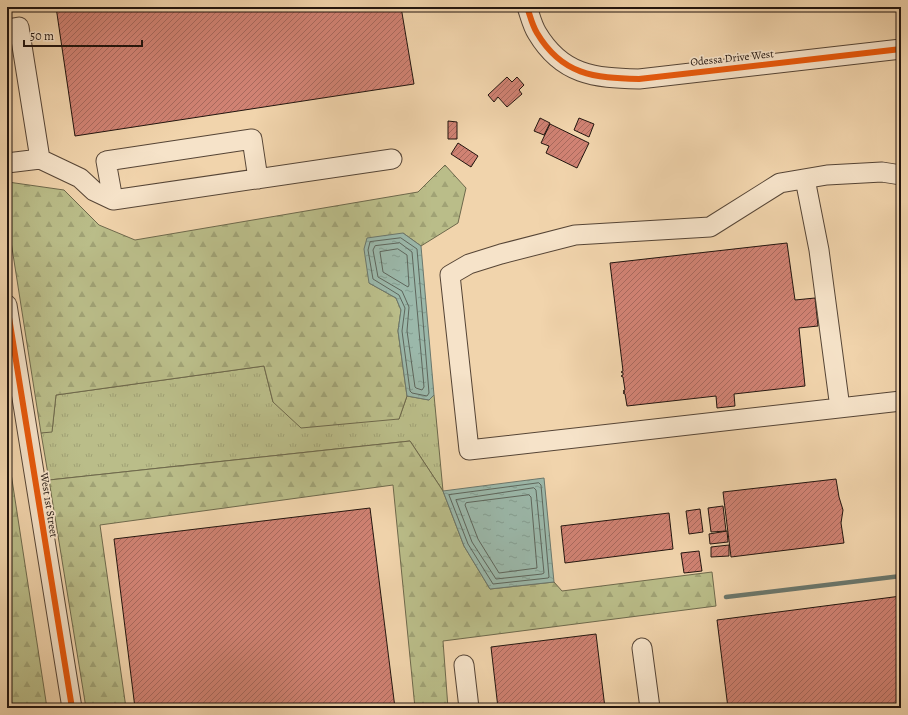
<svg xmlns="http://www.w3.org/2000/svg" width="908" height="715" viewBox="0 0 908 715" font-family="Alegreya,serif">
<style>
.grass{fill:url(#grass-tufts);stroke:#6e694c}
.forest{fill:url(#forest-firs);stroke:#6e694c}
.water{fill:url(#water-ripples);stroke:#6b776c}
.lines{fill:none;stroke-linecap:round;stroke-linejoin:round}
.shore{stroke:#5e665c;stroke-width:1}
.stream{stroke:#6b776c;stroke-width:4.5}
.building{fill:url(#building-hatch);stroke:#22150f}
.minor-casing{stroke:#564536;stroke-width:21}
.minor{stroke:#f6e3c9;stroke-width:19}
.cycleway-casing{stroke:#f6e3c9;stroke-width:8}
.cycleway{stroke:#e8590c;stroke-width:6}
.labels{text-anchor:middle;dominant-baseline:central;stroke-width:3.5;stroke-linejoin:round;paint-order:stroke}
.street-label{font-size:11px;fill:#22150f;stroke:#f6e3c9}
</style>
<defs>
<pattern id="grass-tufts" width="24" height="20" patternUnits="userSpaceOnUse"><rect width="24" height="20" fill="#babd89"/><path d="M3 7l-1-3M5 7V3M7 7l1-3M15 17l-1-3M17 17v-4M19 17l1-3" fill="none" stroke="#a0a275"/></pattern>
<pattern id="forest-firs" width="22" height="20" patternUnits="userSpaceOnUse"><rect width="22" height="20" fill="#babd89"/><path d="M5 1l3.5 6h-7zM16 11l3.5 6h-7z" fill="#a0a275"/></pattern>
<pattern id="water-ripples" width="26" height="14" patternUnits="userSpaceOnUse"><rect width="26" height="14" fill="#9bb8aa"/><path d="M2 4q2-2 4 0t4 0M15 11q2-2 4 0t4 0" fill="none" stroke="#859d91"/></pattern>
<pattern id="building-hatch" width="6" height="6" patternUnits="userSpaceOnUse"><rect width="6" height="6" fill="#d08273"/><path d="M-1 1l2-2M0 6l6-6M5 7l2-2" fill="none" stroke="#a8695d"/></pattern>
</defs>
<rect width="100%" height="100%" fill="#f1d4ac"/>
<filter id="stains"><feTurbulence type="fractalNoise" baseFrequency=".005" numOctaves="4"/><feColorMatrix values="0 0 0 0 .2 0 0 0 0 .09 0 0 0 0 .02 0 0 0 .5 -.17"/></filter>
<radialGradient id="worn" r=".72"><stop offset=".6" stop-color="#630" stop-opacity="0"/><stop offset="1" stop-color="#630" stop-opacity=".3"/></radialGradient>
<path class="grass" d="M264,366L273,402L399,419L407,396L429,400L434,395L443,491L410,441L49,480L41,433L52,431L56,395Z"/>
<path class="forest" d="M445,165L466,188L458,223L421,246L403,233L369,283L396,298L401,310L398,331L407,396L399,419L301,428L273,402L264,366L56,395L52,432L41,433L7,216V183L8,182L64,190L99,225L135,240L418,192Z
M410,441L443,491L464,546L490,589L554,582L562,591L712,572L716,606L443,641L448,708H415L393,485L100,525L126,708H86L49,480Z
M7,447L47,708H7Z"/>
<path class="water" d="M403,233L421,246L434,395L429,400L407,396L398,331L401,310L396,298L369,283L364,249L367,238Z
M544,478L554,582L490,589L464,546L443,491Z"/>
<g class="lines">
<path class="shore" d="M401,238L417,249L429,393L427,396L412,393L410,391L402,331L405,308L399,295L373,279L368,250L370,242Z
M400,243L412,252L424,387L422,390L416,388L415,387L407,331L409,307L402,291L378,277L373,250L375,246Z
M398,249L407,255L409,285L408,287L383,272L380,252Z
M539,483L541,485L549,577L548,578L493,584L468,544L449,495Z
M534,488L536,490L544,573L542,574L496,579L472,542L456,500Z
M529,495L531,497L537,568L499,573L478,539L465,505L466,503Z"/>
<path class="stream" d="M726,597L901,576"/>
</g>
<path class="building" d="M56,7H401L414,84L75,136Z
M507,77L512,82L517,77L524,85L519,90L522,94L507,107L498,97L494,102L488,95Z
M540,118L550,123L544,135L534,131Z
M579,118L594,124L589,137L574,130Z
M448,121L457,122V139H448Z
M550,124L589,143L577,168L546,153L549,146L541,143Z
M458,143L478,156L471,167L451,154Z
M787,243L795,300L815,298L818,326L799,328L805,386L734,394L735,406L717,408L716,396L627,406L625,394L623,393L625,392L623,391L625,390L623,377L621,376L623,375V373L621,372L623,371L610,263Z
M836,479L839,497L843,510L841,523L844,543L731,557L723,492Z
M723,506L726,531L711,532L708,508Z
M370,508L395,708H135L114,539Z
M700,509L703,532L689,534L686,511Z
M669,513L673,549L565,563L561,526Z
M727,531L728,542L710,544L709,534Z
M729,545V556L711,557V547Z
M699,551L702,571L684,573L681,553Z
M901,596V708H728L717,620Z
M596,634L605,708H498L491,647Z"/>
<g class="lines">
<defs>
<path id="minor" d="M527,7C530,15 532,25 537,33C562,75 594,78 639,79L901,49
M7,29L19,27L40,159
M7,163L40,159L80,178L94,191L113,200L392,159
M901,175L882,172L827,175L780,183L710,227L575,235L501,254L469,264L450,275L469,450L901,401
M805,179L819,250L840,408
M113,200L106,161L252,139L258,179
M7,305L72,708
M642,648L650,708
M464,665L469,708"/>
</defs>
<use href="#minor" class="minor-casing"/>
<use href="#minor" class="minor"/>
<defs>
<path id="cycleway" d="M527,7C530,15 532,25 537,33C562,75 594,78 639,79L901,49
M7,305L72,708"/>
</defs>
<use href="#cycleway" class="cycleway-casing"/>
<use href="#cycleway" class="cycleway"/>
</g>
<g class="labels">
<g class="street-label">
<text transform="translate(732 58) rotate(-6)">Odessa Drive West</text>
<text transform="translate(49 505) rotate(81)">West 1st Street</text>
</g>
</g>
<rect width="908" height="715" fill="none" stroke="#f1d4ac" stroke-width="24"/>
<rect x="8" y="8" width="892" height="699" fill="none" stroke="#22150f" stroke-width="2"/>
<rect x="12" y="12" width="884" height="691" fill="none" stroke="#22150f"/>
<path d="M24 40v6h118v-6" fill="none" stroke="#22150f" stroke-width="2"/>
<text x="30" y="40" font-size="12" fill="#22150f" stroke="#f6e3c9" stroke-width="3" paint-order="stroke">50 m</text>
<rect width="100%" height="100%" filter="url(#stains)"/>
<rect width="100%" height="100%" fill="url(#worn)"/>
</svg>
